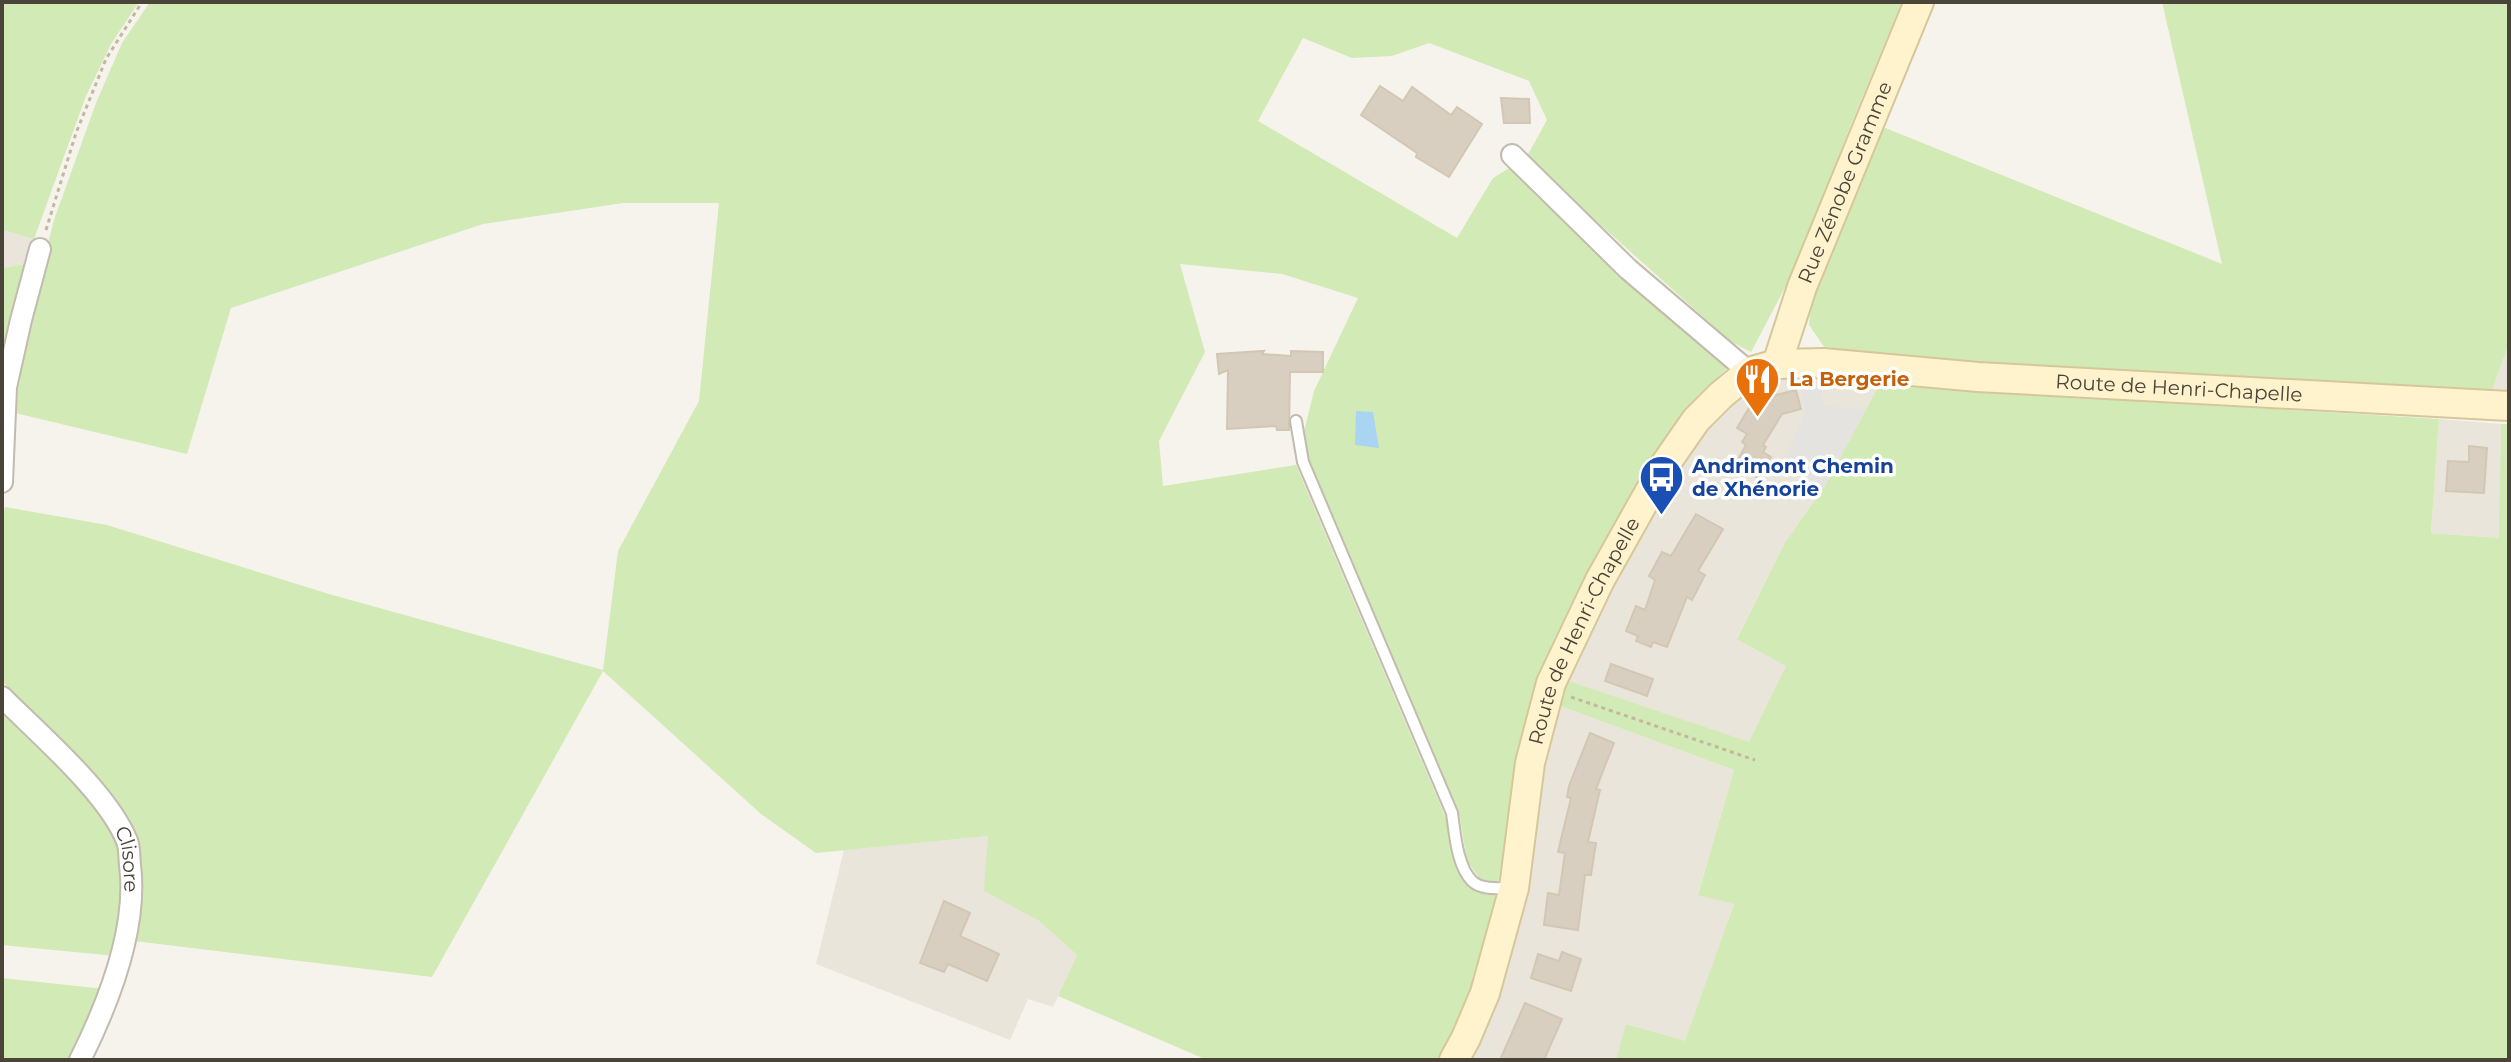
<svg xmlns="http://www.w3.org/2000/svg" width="2511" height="1062" viewBox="0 0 2511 1062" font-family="Montserrat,sans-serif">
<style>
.residential{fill:#eae5da}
.green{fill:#d2eab5}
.parking{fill:#e5e3e0}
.water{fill:#a9d4f2}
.building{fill:#d8cfc1;stroke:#d3c7b4;stroke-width:2}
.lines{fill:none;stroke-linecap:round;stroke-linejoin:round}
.lane-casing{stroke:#c2bbae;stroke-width:14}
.street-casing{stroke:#c2bbae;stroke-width:24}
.secondary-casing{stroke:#d6c79b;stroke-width:32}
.path{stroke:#c4b79f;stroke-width:3;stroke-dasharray:4 4;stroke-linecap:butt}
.lane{stroke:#fff;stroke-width:10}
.street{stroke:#fff;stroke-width:20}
.secondary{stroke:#fff3cd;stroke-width:28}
.labels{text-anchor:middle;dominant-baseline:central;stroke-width:7;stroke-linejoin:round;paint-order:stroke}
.street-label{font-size:20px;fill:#4b4439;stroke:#fff}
.food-label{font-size:20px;font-weight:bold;fill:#c56008;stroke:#fff;text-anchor:start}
.transit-label{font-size:20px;font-weight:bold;fill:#164399;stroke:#fff;text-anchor:start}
</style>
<rect width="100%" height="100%" fill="#f6f3ec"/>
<path class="residential" d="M2,230L34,239L31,263L2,268Z
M2509,343V397L2490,396Z
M1828,374L1879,385L1825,486L1784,544L1737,638L1787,665L1749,743L1566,680L1581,638L1697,435L1753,383Z
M2439,419L2501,424L2500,538L2431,533Z
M1555,704L1734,770L1698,894L1734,904L1685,1042L1627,1024L1616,1060H1463L1535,768Z
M989,836L985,891L1039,921L1077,955L1053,1007L1028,999L1010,1040L816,964L844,850Z"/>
<path class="green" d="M2,2H139L111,44L86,96L34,239L2,230Z
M150,2H1902L1848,132L1797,265L1751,352L1730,341L1526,158L1547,120L1529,81L1429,43L1392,56L1352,58L1303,38L1258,121L1457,238L1493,178L1511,167L1733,363L1698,395L1645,482L1563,627L1527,719L1498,883L1480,879L1467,861L1460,818L1309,463L1303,436L1314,391L1358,298L1282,274L1180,264L1205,352L1159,441L1163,486L1296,465L1446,818L1458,871L1469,888L1496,894L1467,1012L1441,1060H1207L1058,996L1077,955L1039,921L984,891L988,836L816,853L761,814L603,671L432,977L134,941L141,899L138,852L109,791L2,681V518L5,507L107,525L329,594L603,670L618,551L699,401L719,203H623L483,224L231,308L187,454L11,412L18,361L54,220L96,103L122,43Z
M2162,2H2509V343L2490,396L1924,362L1825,348L1809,325L1812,292L1878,125L2222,264Z
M31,263L2,380V268Z
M1879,385L2439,419L2431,533L2499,538L2501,424H2509V1060H1616L1626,1024L1685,1041L1734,904L1698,895L1734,770L1555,704L1566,680L1749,742L1786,666L1737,639L1784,544L1825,486Z
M2,707L74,779L122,844L125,888L116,956L2,945Z
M2,978L105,989L76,1060H2Z"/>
<path class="parking" d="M1820,378L1824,406L1866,409L1823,490L1781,465L1805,415L1801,380Z"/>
<path class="water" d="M1356,411L1373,412L1379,448L1355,445Z"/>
<path class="building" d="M1380,86L1403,101L1412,87L1451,115L1457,107L1482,124L1449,177L1416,157L1417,153L1361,115Z
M1501,98L1529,99L1530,123H1504Z
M1264,351L1262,354L1291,356V351L1323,352V372H1290L1289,430H1277L1276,426L1227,429L1228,370L1219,374L1217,354Z
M1796,390L1801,409L1782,414L1763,445L1766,447L1763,452L1771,457L1758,478L1735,465L1746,445L1742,442L1747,434L1737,428L1752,403L1755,404L1763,391L1772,396Z
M2469,446L2487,448L2484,493L2446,491L2448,461L2469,462Z
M1696,514L1723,529L1698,571L1705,575L1692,600L1687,597L1667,647L1653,642L1651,647L1636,641L1638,636L1626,631L1636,606L1645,610L1655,580L1649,576L1662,552L1671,556Z
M1611,664L1653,679L1647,696L1605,681Z
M1590,733L1614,743L1596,789L1600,790L1588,842L1596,843L1591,875H1585L1578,930L1544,925L1548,893L1559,895L1565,853L1558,852L1571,798L1567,797L1569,786Z
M944,901L970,913L960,936L999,954L987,981L948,964L944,972L920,963Z
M1562,952L1581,959L1571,991L1531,978L1538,954L1559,961Z
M1525,1003L1562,1019L1544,1060H1500Z"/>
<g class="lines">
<defs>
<path id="lane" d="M1296,421L1303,462L1452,813C1455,834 1457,866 1472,881C1481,890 1498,888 1510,888"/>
<g id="street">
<path d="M1512,155L1628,269L1749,372"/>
<path d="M2,482L6,387L21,320L40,249"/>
<path id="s1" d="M2,697C39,734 108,793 127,841C130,848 129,858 130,865C138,928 108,1004 80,1060"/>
</g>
<g id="secondary">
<path id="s2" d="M1777,364L1802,287L1919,2"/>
<path id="s3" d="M1454,1060L1466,1038L1485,993L1514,888L1530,763L1551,683L1600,580L1664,466L1696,420L1721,395L1749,372L1777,364L1823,363L1978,377L2509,406"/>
</g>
</defs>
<use href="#lane" class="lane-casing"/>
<use href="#street" class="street-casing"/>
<use href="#secondary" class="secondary-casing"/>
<path class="path" d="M46,230L76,133L106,59L142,2
M1571,697L1755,760"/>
<use href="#lane" class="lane"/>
<use href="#street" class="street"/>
<use href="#secondary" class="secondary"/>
</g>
<defs>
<symbol id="restaurant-pin" viewBox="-11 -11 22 30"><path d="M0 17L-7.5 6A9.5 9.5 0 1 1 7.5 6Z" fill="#e8710a" stroke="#fff"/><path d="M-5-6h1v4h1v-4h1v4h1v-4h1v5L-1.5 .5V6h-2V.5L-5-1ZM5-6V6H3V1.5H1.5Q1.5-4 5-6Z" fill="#fff"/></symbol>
<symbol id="bus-pin" viewBox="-11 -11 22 30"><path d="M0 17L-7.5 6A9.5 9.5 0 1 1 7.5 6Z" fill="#1a4fb4" stroke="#fff"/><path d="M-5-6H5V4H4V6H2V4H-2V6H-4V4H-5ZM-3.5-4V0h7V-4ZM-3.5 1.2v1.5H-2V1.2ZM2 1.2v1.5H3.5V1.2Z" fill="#fff"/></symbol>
</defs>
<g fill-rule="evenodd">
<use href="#restaurant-pin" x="1732" y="354" width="51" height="69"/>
<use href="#bus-pin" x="1636" y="452" width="51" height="69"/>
</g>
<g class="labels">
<g class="street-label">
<text stroke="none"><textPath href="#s2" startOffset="194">Rue Zénobe Gramme</textPath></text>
<text stroke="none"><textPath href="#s3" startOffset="1196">Route de Henri-Chapelle</textPath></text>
<text stroke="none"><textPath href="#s3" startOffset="452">Route de Henri-Chapelle</textPath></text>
<text stroke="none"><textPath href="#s1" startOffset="210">Clisore</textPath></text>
</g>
<g class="food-label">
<text x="1789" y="379">La Bergerie</text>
</g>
<g class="transit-label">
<text x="1692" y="466">Andrimont Chemin<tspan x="1692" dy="23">de Xhénorie</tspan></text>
</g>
</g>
<rect width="2511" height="1062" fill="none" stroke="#4b4439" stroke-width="8"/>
</svg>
